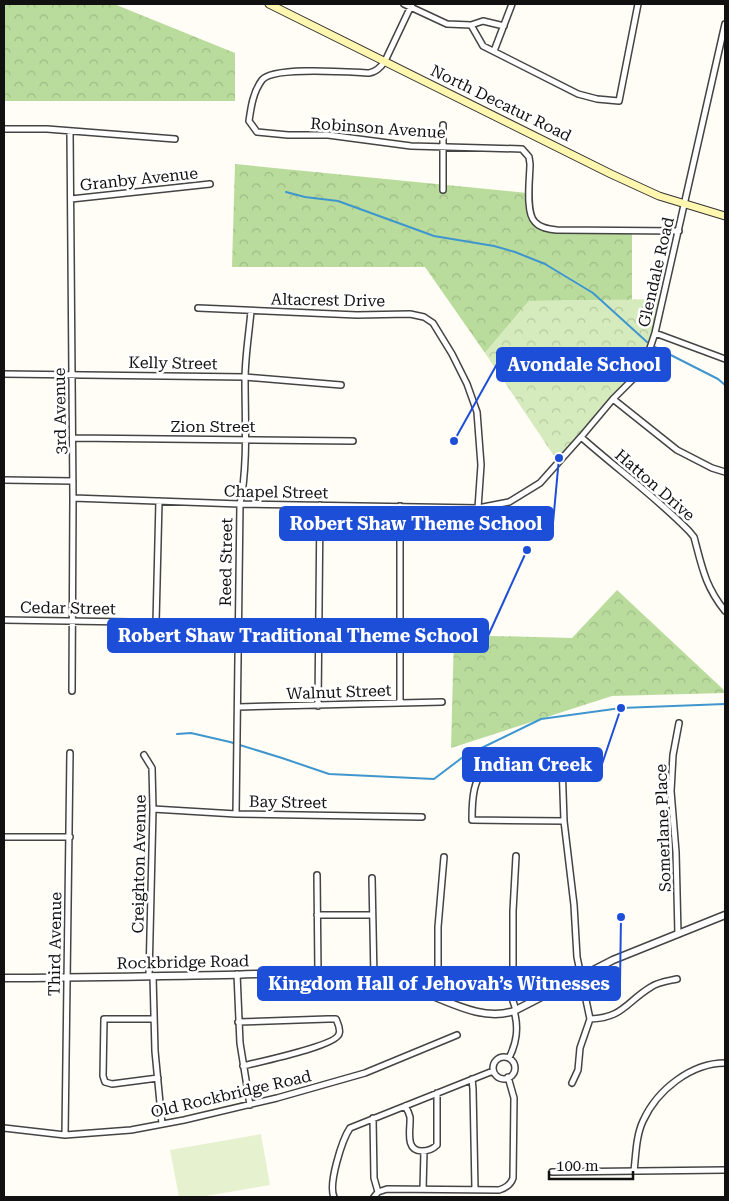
<svg xmlns="http://www.w3.org/2000/svg" width="729" height="1201" viewBox="0 0 729 1201" font-family="'Roboto Serif',serif">
<style>
.forest{fill:url(#forest-crowns)}
.park{fill:url(#park-crowns)}
.pitch{fill:#e6f2cf}
.lines{fill:none;stroke-linecap:round;stroke-linejoin:round}
.stream{stroke:#3f96cf;stroke-width:2}
.minor-casing{stroke:#444;stroke-width:8}
.tertiary-casing{stroke:#444;stroke-width:9}
.secondary-casing{stroke:#333;stroke-width:9}
.minor{stroke:#fff;stroke-width:5}
.tertiary{stroke:#fff;stroke-width:6}
.secondary{stroke:#fff6b0;stroke-width:7}
.labels{text-anchor:middle;dominant-baseline:central;stroke-width:5;stroke-linejoin:round;paint-order:stroke}
.street-label{font-size:16px;fill:#111;stroke:#fff}
.leader{fill:none;stroke:#1d4ed8;stroke-width:2}
.callout-dot{fill:#1d4ed8;stroke:#fff;stroke-width:2}
.callout{fill:#1d4ed8;stroke:#1d4ed8;stroke-width:2}
.callout-label{font-size:18px;text-anchor:middle;font-weight:bold;fill:#fff}
</style>
<defs>
<pattern id="forest-crowns" width="20" height="18" patternUnits="userSpaceOnUse" patternTransform="scale(1.25)"><rect width="20" height="18" fill="#b9dc9c"/><path d="M2 6a3 3 0 1 1 6 0M12 15a3 3 0 1 1 6 0" fill="none" stroke="#9ebc85"/></pattern>
<pattern id="park-crowns" width="20" height="18" patternUnits="userSpaceOnUse" patternTransform="scale(1.25)"><rect width="20" height="18" fill="#d5ebbd"/><path d="M2 6a3 3 0 1 1 6 0M12 15a3 3 0 1 1 6 0" fill="none" stroke="#b6c8a1"/></pattern>
</defs>
<rect width="100%" height="100%" fill="#fffdf5"/>
<path class="forest" d="M4,4H114L235,53V101H4Z
M235,164L527,193L532,219L551,230L632,232V300L529,301L485,353L425,267H232Z
M617,590L725,691V693L612,696L451,748L454,635L572,638Z"/>
<path class="park" d="M665,299L652,346L632,380L558,462L485,353L529,301Z"/>
<path class="pitch" d="M261,1134L270,1185L200,1197H179L170,1150Z"/>
<g class="lines">
<path class="stream" d="M286,192L305,197L338,201L434,236L494,246L515,252L545,264L593,293L647,342
M655,347L718,379L725,385
M177,734L191,733L230,742L282,758L329,774L434,779L463,757L541,719L621,708L725,704"/>
<defs>
<path id="minor" d="M404,4L447,24L471,25L483,46L578,94L597,99L619,101L638,4
M412,4L385,61C381,67 376,72 369,73C348,72 273,66 262,80C253,92 251,107 249,121L257,132L288,135H328L411,146L522,149L529,157L530,164C530,177 525,213 535,222C540,228 549,229 557,230L679,231
M471,25L483,21L504,26
M494,51L512,4
M4,129H47L175,139
M70,132L73,498L72,691
M443,190V125
M71,199L210,184
M198,308L357,315L410,314L424,317L433,323L452,354L467,384L477,412L481,465L478,508
M655,333L725,359
M4,374L245,377L341,385
M613,399L677,450L712,468L725,472
M581,437C617,469 656,497 689,531L694,537C702,567 705,586 725,611
M73,438L353,441
M4,480L73,481
M73,498L240,504L478,508L509,502L540,483L581,437L613,399L636,376L648,354L655,333L725,24
M400,506V703
M4,620L319,625L401,624
M156,623L159,501
M318,706L320,505
M238,707L442,702
M144,755L152,768L153,809L149,976
M531,762L562,763L564,821L472,820C472,769 482,763 531,762Z
M153,809L236,814L422,817
M236,814L240,504C248,467 245,418 245,380C245,357 249,334 251,311
M564,821L574,905L577,957L590,1019L580,1048L578,1070L572,1083
M4,837H70
M516,856L513,911V983L510,992L516,1010
M317,875L318,973
M372,878L374,978
M317,915H372
M678,934L676,852L671,791L673,755L679,723
M237,974L240,1043L250,1105
M153,976L155,1051L162,1124
M438,976L475,990L487,992H510
M429,995L438,976V927L444,857
M154,1019H104L103,1076L105,1082L112,1084L158,1078
M590,1019C623,1018 626,1002 651,987C658,982 668,981 677,979
M238,1022L328,1019H336C338,1024 341,1029 339,1034C336,1046 258,1062 243,1066
M493 1068a11 11 0 1 1 22 0a11 11 0 1 1-22 0Z
M509,1058C517,1042 519,1028 514,1011
M472,1079L473,1089L475,1189
M405,1106C407,1109 409,1113 410,1117C411,1128 404,1151 422,1151C428,1151 432,1150 437,1145V1093
M373,1118L374,1178L378,1192
M4,1128L65,1135L131,1130L184,1120L277,1098L365,1073L457,1035
M65,1135L70,753
M634,1171C636,1154 636,1136 643,1121C657,1090 691,1063 725,1063
M552,1172L725,1170
M423,1189L424,1151
M334,1197C328,1184 342,1140 350,1128L493,1071
M374,1197L378,1192L387,1189L499,1190C506,1188 511,1184 513,1178L514,1098L508,1077"/>
<path id="tertiary" d="M4,978C77,978 151,976 224,975C270,974 316,970 361,976C382,979 404,985 423,992C452,1003 483,1021 514,1011L613,960L725,915"/>
<path id="secondary" d="M269,4L611,174L659,196L725,216"/>
</defs>
<use href="#minor" class="minor-casing"/>
<use href="#tertiary" class="tertiary-casing"/>
<use href="#secondary" class="secondary-casing"/>
<use href="#minor" class="minor"/>
<use href="#tertiary" class="tertiary"/>
<use href="#secondary" class="secondary"/>
</g>
<g class="labels">
<g class="street-label">
<text transform="translate(501 103) rotate(26)">North Decatur Road</text>
<text transform="translate(378 128) rotate(4)">Robinson Avenue</text>
<text transform="translate(139 179) rotate(-6)">Granby Avenue</text>
<text transform="translate(656 272) rotate(-77)">Glendale Road</text>
<text transform="translate(328 300) rotate(1)">Altacrest Drive</text>
<text transform="translate(173 363) rotate(1)">Kelly Street</text>
<text transform="translate(60 411) rotate(-91)">3rd Avenue</text>
<text x="213" y="426">Zion Street</text>
<text transform="translate(655 485) rotate(41)">Hatton Drive</text>
<text transform="translate(276 492) rotate(1)">Chapel Street</text>
<text transform="translate(226 562) rotate(-89)">Reed Street</text>
<text transform="translate(68 608) rotate(1)">Cedar Street</text>
<text transform="translate(339 692) rotate(-2)">Walnut Street</text>
<text transform="translate(288 802) rotate(1)">Bay Street</text>
<text transform="translate(663 828) rotate(-92)">Somerlane Place</text>
<text transform="translate(139 864) rotate(-89)">Creighton Avenue</text>
<text transform="translate(55 944) rotate(-89)">Third Avenue</text>
<text transform="translate(183 962) rotate(-1)">Rockbridge Road</text>
<text transform="translate(231 1094) rotate(-13)">Old Rockbridge Road</text>
</g>
</g>
<path class="leader" d="M454 441L497 364M559 458L553 523M527 550L488 636M621 708L602 764M621 917L620 983"/>
<g class="callout-dot">
<circle cx="454" cy="441" r="5"/>
<circle cx="559" cy="458" r="5"/>
<circle cx="527" cy="550" r="5"/>
<circle cx="621" cy="708" r="5"/>
<circle cx="621" cy="917" r="5"/>
</g>
<g class="callout">
<rect x="497" y="348" width="173" height="33" rx="5"/>
<rect x="280" y="507" width="273" height="33" rx="5"/>
<rect x="108" y="619" width="380" height="33" rx="5"/>
<rect x="463" y="748" width="139" height="33" rx="5"/>
<rect x="258" y="967" width="362" height="33" rx="5"/>
</g>
<g class="callout-label">
<text x="584" y="371">Avondale School</text>
<text x="416" y="530">Robert Shaw Theme School</text>
<text x="298" y="642">Robert Shaw Traditional Theme School</text>
<text x="533" y="771">Indian Creek</text>
<text x="439" y="990">Kingdom Hall of Jehovah’s Witnesses</text>
</g>
<rect width="729" height="1201" fill="none" stroke="#111111" stroke-width="10"/>
<path d="M549 1171v8h84v-8" fill="none" stroke="#111111" stroke-width="2.5"/>
<text x="556" y="1171" font-size="15" fill="#111111" stroke="#ffffff" stroke-width="4" paint-order="stroke">100 m</text>
</svg>
